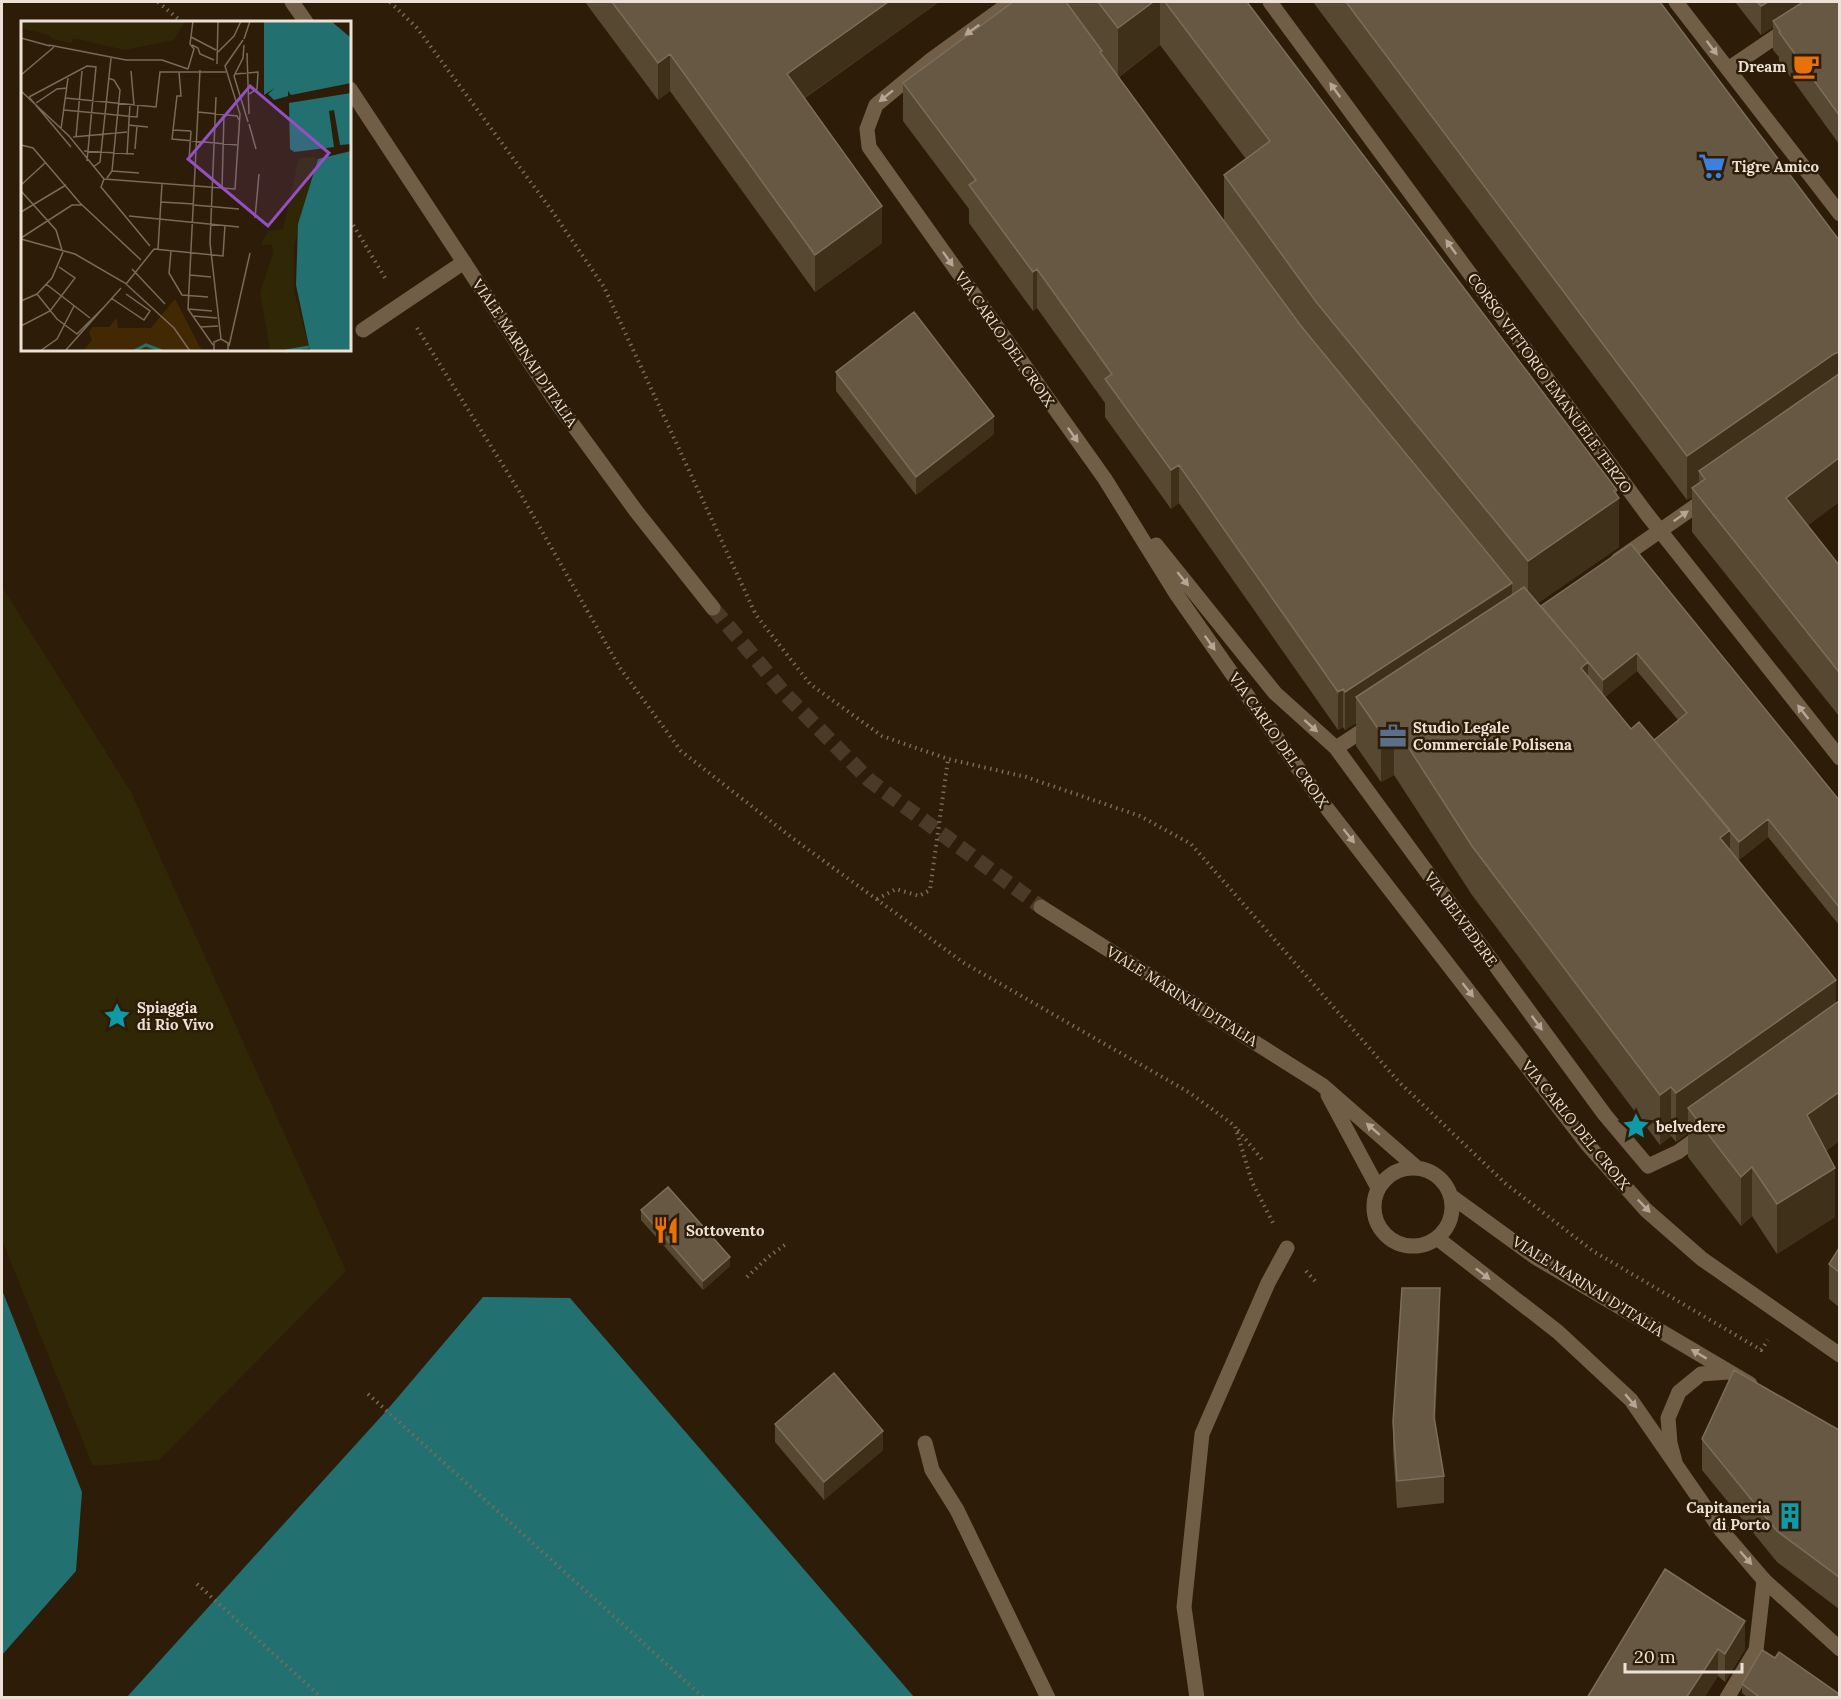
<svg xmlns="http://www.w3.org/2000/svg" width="1841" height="1699" viewBox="0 0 1841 1699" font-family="Lora,serif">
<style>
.sand{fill:#302706}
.water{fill:#237071}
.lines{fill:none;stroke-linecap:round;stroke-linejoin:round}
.secondary-tunnel{stroke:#4a3a27;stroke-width:15;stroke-dasharray:15 8;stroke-linecap:butt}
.path{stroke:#796b5a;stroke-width:4;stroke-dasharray:1.5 4.5;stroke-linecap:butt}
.lane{stroke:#715e47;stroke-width:15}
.street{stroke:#715e47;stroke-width:15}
.secondary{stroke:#715e47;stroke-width:15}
.wall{fill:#564831;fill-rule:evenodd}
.shaded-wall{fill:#3f3019}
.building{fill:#665843;stroke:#7b6e5a;stroke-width:1.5}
.oneway{fill:#b5a695}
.labels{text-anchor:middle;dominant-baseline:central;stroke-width:5;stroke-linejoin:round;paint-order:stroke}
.poi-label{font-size:15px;font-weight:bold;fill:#ece1d4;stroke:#2d1d08;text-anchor:start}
.street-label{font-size:15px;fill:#ece1d4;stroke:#2d1d08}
.inset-river{fill:none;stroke:#237071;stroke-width:3}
.inset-road{fill:none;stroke:#796b5a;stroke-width:1.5}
.view{fill:#9250c3;fill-opacity:0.15;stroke:#9250c3;stroke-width:3}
.inset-edge{fill:none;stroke:#ece1d4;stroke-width:3}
</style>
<rect width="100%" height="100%" fill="#2d1d08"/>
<path class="sand" d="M2,587L131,792L346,1271L159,1460L93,1466L2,1240Z"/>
<path class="water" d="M2,1290L82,1492L76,1571L2,1655Z
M483,1297L570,1298L914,1697H127L387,1410Z"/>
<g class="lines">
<path class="secondary-tunnel" d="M713,608L786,695L869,780L1041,907"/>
<path class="path" d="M158,2L182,22
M390,2L417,28L552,211L604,287L756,615L810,684L882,736L948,759L1026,777L1140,816L1191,844L1399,1082L1506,1184L1593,1251L1761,1350L1768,1340
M350,220L387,281
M417,328L519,491L620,668L681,751L791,837L964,963L1190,1093L1235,1126L1252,1182L1274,1225
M877,899L896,889L919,896L930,890L948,759
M1238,1130L1264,1162
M1306,1271L1315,1281
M747,1277L767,1258L786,1244
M368,1394L704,1698
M197,1584L322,1698"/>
<path class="lane" d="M363,330L464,262
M925,1443L932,1470L957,1510L1048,1698
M1197,1698L1184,1607L1202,1434L1268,1283L1287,1248"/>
<path class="street" d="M1011,2L932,59L876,105L867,129L869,147L1105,479L1177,595L1319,798L1587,1144L1646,1210L1702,1259L1840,1355
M1270,2L1646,513L1840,758
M1728,69L1790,27
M1156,545L1275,693L1336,748L1605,1115L1648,1166L1678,1152L1703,1134
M1618,560L1707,498
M1336,748L1371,725
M1675,1462L1670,1443L1668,1418L1679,1392L1701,1374L1728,1372
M1727,1698L1756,1650L1764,1580"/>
<path class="secondary" d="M292,2L306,22
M1676,2L1840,214
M350,89L552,396L636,511L713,608
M1041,907L1322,1085L1417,1168
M1328,1095L1378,1188
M1374 1207a39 39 0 1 1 78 0a39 39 0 1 1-78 0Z
M1451,1196L1535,1257L1750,1384
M1437,1238L1558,1332L1631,1400L1721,1530L1764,1580L1840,1649"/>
</g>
<path class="wall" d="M585,2H939L805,98L882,243L815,292L670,91L658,100Z
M1013,2H1247L1617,494L1619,547L1538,603L1541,606L1631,544L1839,800V925L1768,837L1739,860L1730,850L1836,1004L1839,1001V1141L1826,1151L1835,1217L1777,1254L1752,1216L1741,1226L1688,1157V1133L1676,1142L1671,1136L1660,1145L1472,895L1394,775L1381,782L1356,746V723L1345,730L1343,727L1338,730L1179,503L1171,509L1105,417V403L1037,308L1033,311L969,223V209L903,121V83ZM1160,45L1246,159L1224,175V221L1119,77ZM1637,671L1678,720L1654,740L1631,729L1605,697Z
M1313,2H1660L1839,502L1808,525L1839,565V716L1692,532V497L1687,500Z
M1735,2H1839V144L1779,61V57L1773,50V27L1761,35Z
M836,372L994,434L916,495L836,391Z
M641,1210L730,1266L703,1290L641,1220Z
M1839,1248V1307L1829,1299V1264Z
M1440,1316L1435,1423L1444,1476V1503L1397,1508L1393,1450V1422Z
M775,1424L883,1450L824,1500L775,1442Z
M1839,1430V1609L1777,1562L1702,1470V1439Z
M1665,1569L1745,1649L1725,1682L1718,1676L1704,1698H1587Z
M1775,1658L1839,1698H1748L1742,1693V1684Z"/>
<path class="shaded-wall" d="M888,2H939L787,110V74Z
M1153,2H1160V45L1118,77V28Z
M1768,2H1811L1773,21V27L1761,35V6Z
M670,54V91L658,100V63Z
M882,206V243L815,292V255Z
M1037,269V308L1033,311V272Z
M1839,352V396L1705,479L1699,471V492L1692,488V497L1687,500V456L1834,354Z
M994,416V434L916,495V477Z
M1839,458V502L1786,542V498Z
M1179,465V503L1171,509V470Z
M1617,490V499L1619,498V547L1528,610V561Z
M1512,583V621L1356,697V723L1345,730V692Z
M1637,653V671L1603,699V680Z
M1588,662V711L1581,668Z
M1343,689V727L1338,730V692Z
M1394,725V775L1381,782V733Z
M1768,819V837L1739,860V842Z
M1730,830V880L1720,838Z
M1836,980V1029L1688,1108V1133L1676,1142V1093Z
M1671,1087V1136L1660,1145V1095Z
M1839,1092V1141L1807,1164V1115Z
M1752,1167V1216L1741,1226V1177Z
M1835,1168V1217L1777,1254V1204Z
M730,1257V1266L703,1290V1281Z
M1440,1288V1316L1434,1444V1417Z
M883,1431V1450L824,1500V1482Z
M1745,1621V1649L1725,1682V1654Z
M1718,1649V1676L1704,1698H1686Z"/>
<path class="building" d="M612,2H888L787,74L882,206L815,255L670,54L658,63Z
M1013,2H1066L1102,51L1100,52L1301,326L1512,583L1345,692L1343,689L1338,692L1179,465L1171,470L1105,379L1112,374L1037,269L1033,272L969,185L976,180L903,83Z
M1098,2H1153L1118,28Z
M1165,2H1247L1617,490L1614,491L1619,498L1528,561L1317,303L1224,175L1270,141Z
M1346,2H1660L1839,240V352L1834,354L1687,456Z
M1757,2H1768L1761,6Z
M1803,2H1839V115L1779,32L1780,31L1773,21Z
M914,312L994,416L916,477L836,372Z
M1839,374V458L1786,498L1839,565V672L1692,488L1705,479L1699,471Z
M1631,544L1839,800V907L1768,819L1739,842L1654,740L1687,713L1637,653L1603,680L1541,606Z
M1524,587L1588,662L1581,668L1631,729L1639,722L1730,830L1720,838L1836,980L1676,1093L1671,1087L1660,1095L1472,846L1394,725L1381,733L1356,697Z
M1839,1001V1092L1807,1115L1835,1168L1777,1204L1752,1167L1741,1177L1688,1108Z
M668,1187L730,1257L703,1281L641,1210Z
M1839,1248V1272L1829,1264Z
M1402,1288H1440L1434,1417L1444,1476L1397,1481L1393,1422Z
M1734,1370L1839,1430V1577L1777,1531L1702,1439Z
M834,1373L883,1431L824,1482L775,1424Z
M1665,1569L1745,1621L1725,1654L1718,1649L1686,1698H1587Z
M1762,1650L1775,1658L1779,1652L1839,1694V1698H1761L1742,1684Z"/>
<defs><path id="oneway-solid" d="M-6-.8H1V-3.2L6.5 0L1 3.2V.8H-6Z" transform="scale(1.5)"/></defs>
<g class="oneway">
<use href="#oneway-solid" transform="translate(972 30) rotate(144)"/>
<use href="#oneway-solid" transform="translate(1712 48) rotate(53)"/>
<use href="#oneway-solid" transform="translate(1335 90) rotate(-126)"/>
<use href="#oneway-solid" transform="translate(886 96) rotate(141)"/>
<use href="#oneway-solid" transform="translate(1451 247) rotate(-126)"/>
<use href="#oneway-solid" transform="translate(948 259) rotate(55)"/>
<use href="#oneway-solid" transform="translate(1073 435) rotate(55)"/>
<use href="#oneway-solid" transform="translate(1681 516) rotate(-35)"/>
<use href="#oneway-solid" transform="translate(1183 579) rotate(51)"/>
<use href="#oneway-solid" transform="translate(1210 643) rotate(55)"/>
<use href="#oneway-solid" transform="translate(1803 712) rotate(-128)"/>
<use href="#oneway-solid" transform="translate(1311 726) rotate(42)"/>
<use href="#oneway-solid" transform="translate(1349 836) rotate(52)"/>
<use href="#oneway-solid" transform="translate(1468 990) rotate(52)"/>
<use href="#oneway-solid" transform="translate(1537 1023) rotate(54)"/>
<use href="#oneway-solid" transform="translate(1373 1129) rotate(-139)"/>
<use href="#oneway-solid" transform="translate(1644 1206) rotate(46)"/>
<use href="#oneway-solid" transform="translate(1483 1274) rotate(38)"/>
<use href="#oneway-solid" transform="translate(1699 1354) rotate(-149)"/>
<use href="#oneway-solid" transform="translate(1631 1401) rotate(50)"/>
<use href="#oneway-solid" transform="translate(1746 1558) rotate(49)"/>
</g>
<defs>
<symbol id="cafe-bare" viewBox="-9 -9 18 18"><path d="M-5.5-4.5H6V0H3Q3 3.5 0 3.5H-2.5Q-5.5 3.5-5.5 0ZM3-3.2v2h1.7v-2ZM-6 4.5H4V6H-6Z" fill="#e8710a" stroke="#2d1d08" stroke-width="2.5" paint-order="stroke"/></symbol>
<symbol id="supermarket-bare" viewBox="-9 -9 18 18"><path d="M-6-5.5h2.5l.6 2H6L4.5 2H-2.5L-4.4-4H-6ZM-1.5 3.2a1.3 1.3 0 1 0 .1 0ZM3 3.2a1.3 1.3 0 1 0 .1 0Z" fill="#3f7fe0" stroke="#2d1d08" stroke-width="2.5" paint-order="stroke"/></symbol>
<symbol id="office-bare" viewBox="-9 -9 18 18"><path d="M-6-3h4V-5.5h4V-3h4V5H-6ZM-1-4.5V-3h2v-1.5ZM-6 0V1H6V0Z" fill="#5c6f8a" stroke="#2d1d08" stroke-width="2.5" paint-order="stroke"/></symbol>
<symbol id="sight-bare" viewBox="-9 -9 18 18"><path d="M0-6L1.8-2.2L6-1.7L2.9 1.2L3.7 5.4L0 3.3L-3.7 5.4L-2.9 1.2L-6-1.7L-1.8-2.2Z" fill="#0f9aa8" stroke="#2d1d08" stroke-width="2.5" paint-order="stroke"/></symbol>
<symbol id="restaurant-bare" viewBox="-9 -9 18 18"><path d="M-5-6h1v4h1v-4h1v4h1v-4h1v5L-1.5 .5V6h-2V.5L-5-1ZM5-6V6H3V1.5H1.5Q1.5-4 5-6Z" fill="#e8710a" stroke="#2d1d08" stroke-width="2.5" paint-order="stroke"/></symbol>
<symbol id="building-bare" viewBox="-9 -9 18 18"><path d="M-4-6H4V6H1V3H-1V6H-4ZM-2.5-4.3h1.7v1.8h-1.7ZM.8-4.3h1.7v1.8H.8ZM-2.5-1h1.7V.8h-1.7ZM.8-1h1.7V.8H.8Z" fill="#0f9aa8" stroke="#2d1d08" stroke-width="2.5" paint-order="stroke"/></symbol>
</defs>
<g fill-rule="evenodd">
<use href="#cafe-bare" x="1787" y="47" width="38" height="38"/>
<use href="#supermarket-bare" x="1693" y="147" width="38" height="38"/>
<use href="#office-bare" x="1374" y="717" width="38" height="38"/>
<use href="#sight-bare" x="98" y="997" width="38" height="38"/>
<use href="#sight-bare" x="1617" y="1107" width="38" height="38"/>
<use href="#restaurant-bare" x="647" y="1211" width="38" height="38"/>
<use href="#building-bare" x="1771" y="1497" width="38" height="38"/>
</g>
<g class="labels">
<g class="poi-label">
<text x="1786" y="66" text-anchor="end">Dream</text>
<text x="1732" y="166">Tigre Amico</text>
<text x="1413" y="727">Studio Legale<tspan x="1413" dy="17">Commerciale Polisena</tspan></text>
<text x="137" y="1007">Spiaggia<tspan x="137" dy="17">di Rio Vivo</tspan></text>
<text x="1656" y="1126">belvedere</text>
<text x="686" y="1230">Sottovento</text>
<text x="1770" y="1507" text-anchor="end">Capitaneria<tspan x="1770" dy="17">di Porto</tspan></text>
</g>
<g class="street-label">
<text transform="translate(1005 339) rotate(55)">VIA CARLO DEL CROIX</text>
<text transform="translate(525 353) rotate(56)">VIALE MARINAI D'ITALIA</text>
<text transform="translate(1550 383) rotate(54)">CORSO VITTORIO EMANUELE TERZO</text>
<text transform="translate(1279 740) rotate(55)">VIA CARLO DEL CROIX</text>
<text transform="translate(1461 919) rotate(54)">VIA BELVEDERE</text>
<text transform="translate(1182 996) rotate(32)">VIALE MARINAI D'ITALIA</text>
<text transform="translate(1576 1125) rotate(51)">VIA CARLO DEL CROIX</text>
<text transform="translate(1588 1286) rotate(32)">VIALE MARINAI D'ITALIA</text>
</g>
</g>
<g transform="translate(21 21)">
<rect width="330" height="330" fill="#2d1d08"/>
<path d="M154,278L181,330H62L71,319L68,311L72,306H88L96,297L97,307H130Z" fill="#432903"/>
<path d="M0,0H164L153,19L103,29L52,17L51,22L31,18L28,14L3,8ZM292,136L296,138L273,225V270L289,330L249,328L239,272L252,232L251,224H240L247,210L262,208L278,137Z" fill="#302706"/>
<path d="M243,0H310L330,17V62L270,74L267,70V75L253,79L247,73L254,67L243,74ZM330,72V123L319,124L313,89L308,90L313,126L273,131L269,128L268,82ZM330,130V330H289L275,264L277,203L297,138Z" fill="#237071"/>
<path class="inset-river" d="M113,330L125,324L141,330M265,330L288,326"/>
<path class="inset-road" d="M170,16L195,29M0,17L29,25M223,18L229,0M28,24L105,39H141L167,48M171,24L177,27L179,33L193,39M223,24L222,37L213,55L227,101M197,31L213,15L220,0M226,32L228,93M196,43L197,0M167,48L173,28L169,23L172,0M179,49L167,288L192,324M110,50L113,84M158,51L160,75H156L151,118L216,124M214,53L237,51L236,68L228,73M0,54L33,26M0,70L48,115L83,158M8,76L66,45L75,46L66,140M8,76L50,126M195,76L189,222L200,318M44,77L135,86L139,51H205M15,82L36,68L46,67M43,89L116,96L117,84M177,91L216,95L218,99M228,103L235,128M107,104L127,106M40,108L47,57M152,109L170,110M52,116L106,111M55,116L61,50M0,124L12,127L59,182L120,239M114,128L116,105M63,130L113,133M106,134L109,83M168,139L170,110M72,146L79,141L90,37M91,150L118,152M86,157L91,150L99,69L93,59L87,57M83,158L214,168L219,93L204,45L222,19M83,158L80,166L129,225M0,164L24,142M201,168L203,93M0,170L35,209L41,229M140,181L173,183M173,184L218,188M0,191L45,164M108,195L218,206M234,197L238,153M0,217L51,184H61M0,218L54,233L104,262L153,307L169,330M133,228L202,235L204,204M137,228L141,163M150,230L148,252L161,274L187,276M111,248L144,283M169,254L190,256M25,263L69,297M105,263L133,228M16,273L36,298L56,313L84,285M90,277L123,299L129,290L105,273M0,280L16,273L31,257L42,231M167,288L191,290M172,295L196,297M0,305L29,290L54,257L38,246M179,306L197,305M208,325L229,232M19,330L36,318L53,285M44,330L100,267M193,330V321L200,318L207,322V330"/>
<path class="view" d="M229,65L308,132L247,205L167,138Z"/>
<rect width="330" height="330" class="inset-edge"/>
</g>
<rect width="1841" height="1699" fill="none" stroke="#ece1d4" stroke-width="6"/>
<path d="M1625 1663v9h117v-9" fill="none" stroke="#ece1d4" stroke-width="3"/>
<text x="1634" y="1663" font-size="18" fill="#ece1d4" stroke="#2d1d08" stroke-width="4.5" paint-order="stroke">20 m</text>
</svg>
